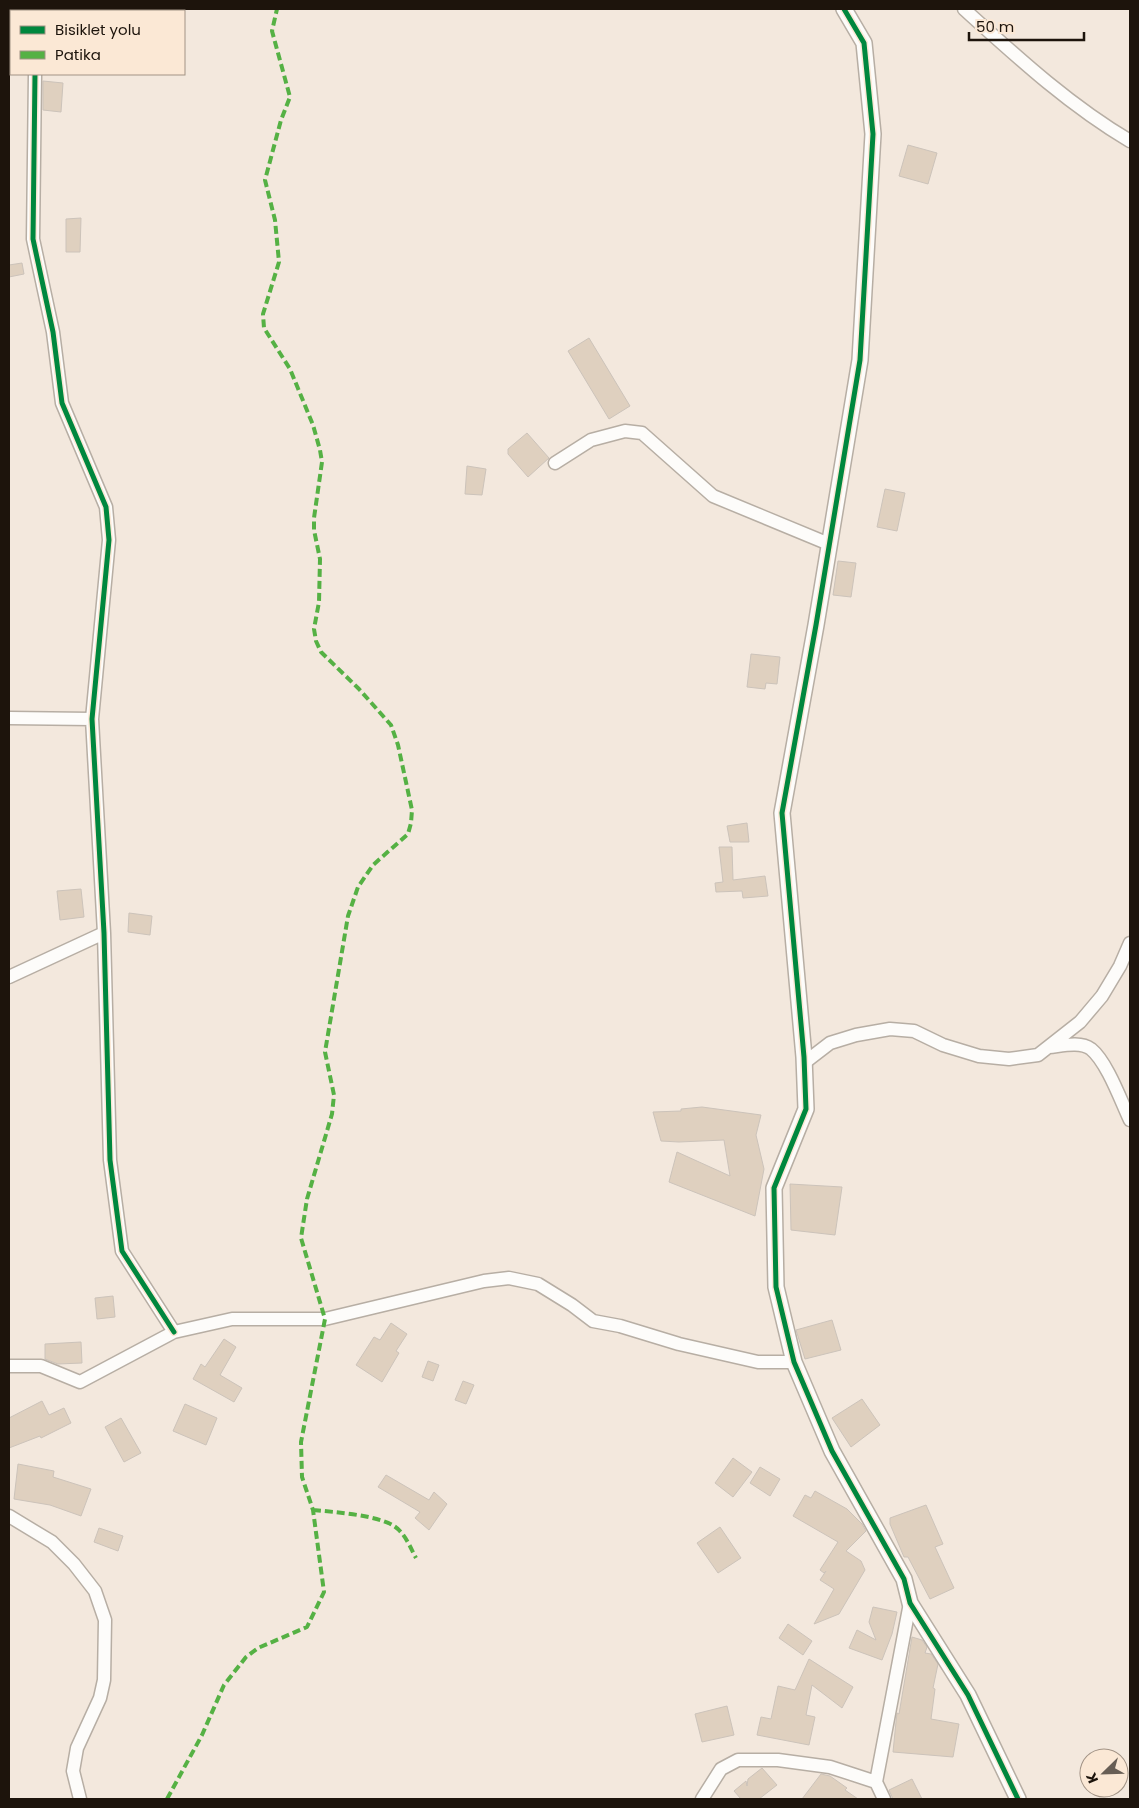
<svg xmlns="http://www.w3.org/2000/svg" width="1139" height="1808" viewBox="0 0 1139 1808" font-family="Poppins,sans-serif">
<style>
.building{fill:#dfd0bf;stroke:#ccc3ba}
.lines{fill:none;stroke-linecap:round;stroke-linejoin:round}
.minor-casing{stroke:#b7aea4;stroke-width:15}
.tertiary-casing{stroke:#b7aea4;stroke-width:18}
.minor{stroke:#fdfcfa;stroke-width:12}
.tertiary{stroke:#fdfcfa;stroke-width:15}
.quiet{stroke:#55b144;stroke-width:4;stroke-dasharray:8 4;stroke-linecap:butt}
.cycleway-casing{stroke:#fbe8d5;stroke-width:8}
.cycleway{stroke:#00873e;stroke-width:5}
</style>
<rect width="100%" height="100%" fill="#f3e8dd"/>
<path class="building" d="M43,81L63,83L61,112L43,110Z
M908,145L937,153L928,184L899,176Z
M81,218L80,252H66V219Z
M22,263L24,274L9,277V265Z
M589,338L630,406L609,419L568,351Z
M527,433L549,458L528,477L508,454V449Z
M467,466L486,469L482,495L465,494Z
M885,489L905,493L897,531L877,527Z
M838,561L856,563L851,597L833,595Z
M751,654L780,657L777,684L766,683L765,689L747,687Z
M747,823L749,842H730L727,826Z
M719,847H732L733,880L765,876L768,896L743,898L742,891L716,892L715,883L723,882Z
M81,889L84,917L60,920L57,891Z
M129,913L152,916L150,935L128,932Z
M702,1107L761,1115L756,1135L764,1169L755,1216L669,1182L677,1152L730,1176L724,1140L679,1142L661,1141L653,1112L681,1111V1109Z
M790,1184L842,1187L835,1235L791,1230Z
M113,1296L115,1317L97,1319L95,1298Z
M832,1320L841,1350L805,1359L796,1330Z
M391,1323L407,1334L396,1351L399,1353L382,1382L356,1365L374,1337L380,1340Z
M224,1339L236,1347L220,1375L242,1388L234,1402L193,1379L201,1364L205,1367Z
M81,1342L82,1363L58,1364L45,1359V1344Z
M428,1361L439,1365L433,1381L422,1377Z
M463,1381L474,1385L466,1404L455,1400Z
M862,1399L880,1425L851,1447L832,1418Z
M42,1401L49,1415L64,1408L71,1423L41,1438L40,1436L9,1448V1418Z
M185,1404L217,1418L206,1445L173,1431Z
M121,1418L141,1453L124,1462L105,1427Z
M733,1458L752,1472L733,1497L715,1483Z
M18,1464L54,1471L53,1477L91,1489L81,1516L50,1505L14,1499Z
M760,1467L780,1479L770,1496L750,1483Z
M386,1475L429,1500L434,1492L447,1504L429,1530L415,1518L420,1512L378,1487Z
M815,1491L847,1509L862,1524L866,1531L846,1551L861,1561L865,1570L839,1614L814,1624L834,1589L820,1580L826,1571L824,1573L820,1570L838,1542L793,1516L805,1495L811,1498Z
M926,1505L943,1544L935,1547L954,1588L930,1599L908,1557H904L890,1524V1518Z
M720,1527L741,1558L718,1573L697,1543Z
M99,1528L123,1536L118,1551L94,1542Z
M873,1607L897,1612L892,1634L882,1660L849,1648L857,1630L876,1640L869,1622Z
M788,1624L812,1641L803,1655L779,1638Z
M912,1637L922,1640L927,1647L925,1653L931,1654L938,1664L933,1688L935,1689L931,1719L959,1724L953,1757L893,1752L896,1722L897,1713L899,1714Z
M809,1659L853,1687L842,1708L812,1685L806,1715L815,1717L809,1745L757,1735L761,1717L771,1719L778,1686L795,1690Z
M727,1706L734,1735L702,1742L695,1714Z
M762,1768L777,1785L759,1799H741L734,1791L746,1781L747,1786L748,1779Z
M821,1774L830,1776L847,1788L845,1790L858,1799H802Z
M912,1779L922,1799H893L889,1790Z"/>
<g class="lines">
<defs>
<path id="minor" d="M35,9V11
M964,9C1017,57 1069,105 1130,141
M35,74L33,239L53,332L62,403L106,507L109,540L92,719L104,933L110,1160L122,1251L174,1332
M555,463L591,440L625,431L642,433L713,496L829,544
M9,718L92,719
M9,977L104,933
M1049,1047C1061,1046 1080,1041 1091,1049C1107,1062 1121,1101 1130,1120
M804,1063L830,1043L856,1035L890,1029L914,1031L943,1045L979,1056L1009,1059L1038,1055L1080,1022L1102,996L1120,966L1130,943
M9,1366H41L80,1382L174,1332L232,1319H325L484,1281L509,1278L538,1284L572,1305L593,1321L620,1326L679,1344L758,1362H794
M9,1516L52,1542L74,1564L95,1591L105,1620L104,1680L100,1698L77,1748L73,1771L80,1799
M702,1799L721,1769L738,1760H778L830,1767L876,1782
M884,1799L876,1782L910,1603"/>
<path id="tertiary" d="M844,9L864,43L873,134L860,360L816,625L782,813L804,1057L806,1109L774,1188L776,1287L794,1362L832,1451L904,1579L910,1603L968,1695L1018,1799"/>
</defs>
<use href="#minor" class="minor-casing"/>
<use href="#tertiary" class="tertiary-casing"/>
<use href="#minor" class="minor"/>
<use href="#tertiary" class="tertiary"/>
<path class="quiet" d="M313,1510C334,1512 377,1515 394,1526C405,1533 410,1547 416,1558
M167,1799L202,1735L224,1685L246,1657L258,1648L307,1627L324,1592L313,1510L302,1477L301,1442L325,1319L301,1238L307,1199L332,1114L334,1095L325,1052L348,916L358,887L373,865L408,834L411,823L412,810L398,745L391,725L359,689L321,652L316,641L314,629L319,602L320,559L314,530V518L322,462L320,450L313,425L290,369L264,328L263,314L279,262L275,220L265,180L281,120L290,97L272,31L277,9"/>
<defs>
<path id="cycleway" d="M844,9L864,43L873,134L860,360L816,625L782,813L804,1057L806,1109L774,1188L776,1287L794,1362L832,1451L904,1579L910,1603L968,1695L1018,1799
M35,74L33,239L53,332L62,403L106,507L109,540L92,719L104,933L110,1160L122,1251L174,1332"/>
</defs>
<use href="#cycleway" class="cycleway-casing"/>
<use href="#cycleway" class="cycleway"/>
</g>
<rect width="1139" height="1808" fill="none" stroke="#1d140c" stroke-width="20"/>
<rect x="10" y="10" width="175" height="65" fill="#fbe8d5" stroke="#a29385"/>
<rect x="20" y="26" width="25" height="8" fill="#00873e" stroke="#a29385"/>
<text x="55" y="35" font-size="15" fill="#1d140c">Bisiklet yolu</text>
<rect x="20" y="51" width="25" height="8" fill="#55b144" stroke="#a29385"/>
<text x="55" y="60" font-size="15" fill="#1d140c">Patika</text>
<g transform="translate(1104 1773) rotate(247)"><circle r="24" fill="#fbe8d5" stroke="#a29385"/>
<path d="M0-4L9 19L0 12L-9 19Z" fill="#685e55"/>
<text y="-8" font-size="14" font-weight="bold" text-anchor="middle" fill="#1d140c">K</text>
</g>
<path d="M969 32v8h115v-8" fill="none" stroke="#1d140c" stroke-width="2.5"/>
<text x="976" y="32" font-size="15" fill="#1d140c" stroke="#fbe8d5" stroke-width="4" paint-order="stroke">50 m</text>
</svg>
